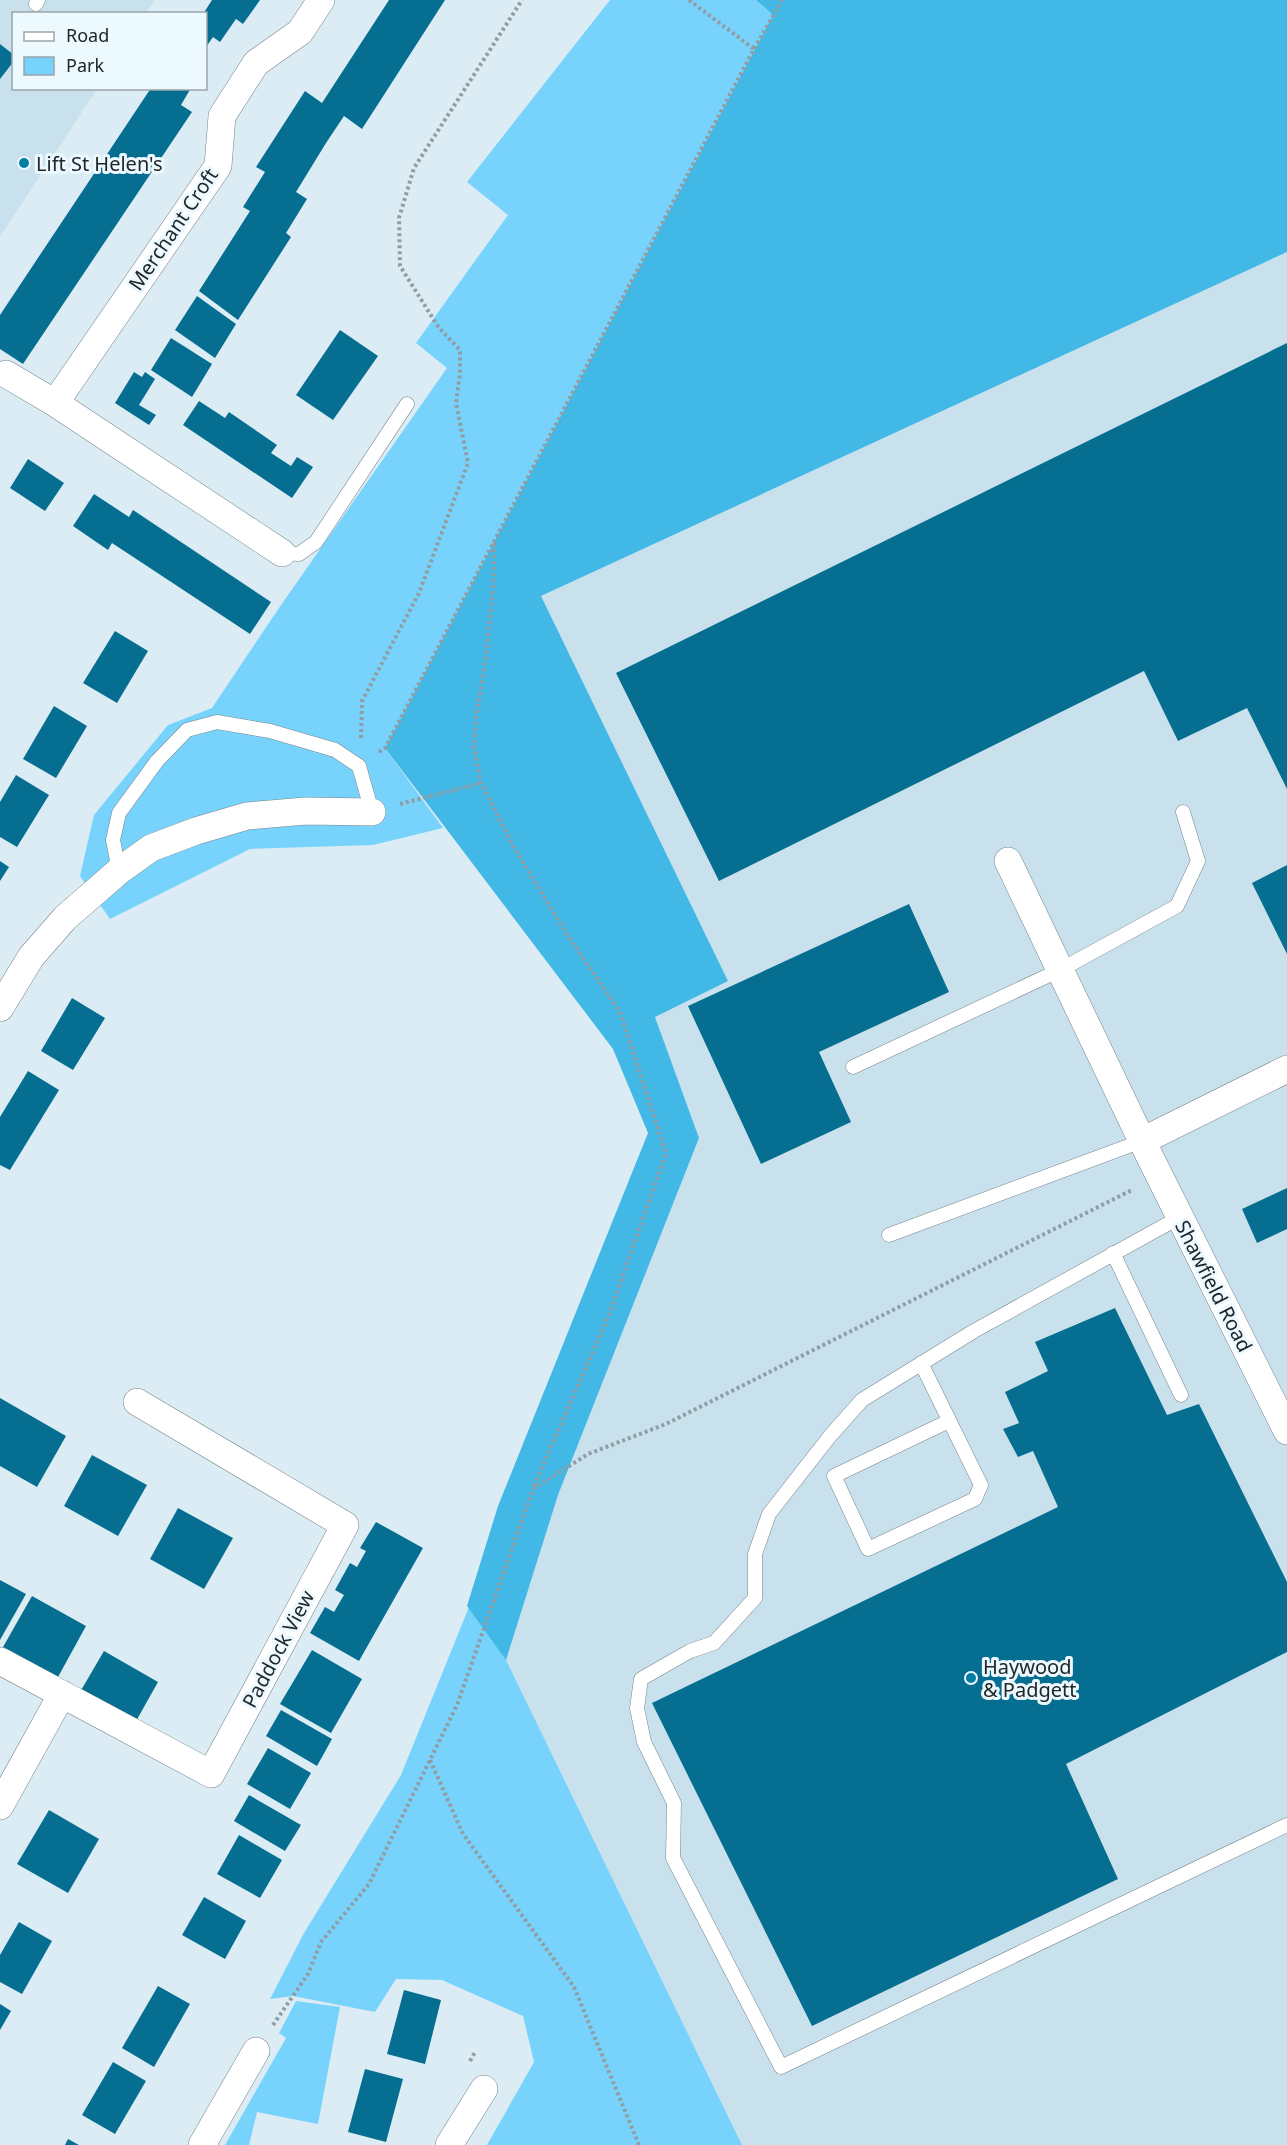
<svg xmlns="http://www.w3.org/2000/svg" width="1287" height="2145" viewBox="0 0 1287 2145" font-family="'Noto Sans',sans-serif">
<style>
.built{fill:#c9e1ec}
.green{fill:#77d3fb}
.forest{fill:#42b8e6}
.building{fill:#066f91}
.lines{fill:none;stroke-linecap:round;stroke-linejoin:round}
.service-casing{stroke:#77858c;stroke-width:15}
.minor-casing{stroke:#77858c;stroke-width:28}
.path{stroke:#919da3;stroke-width:4;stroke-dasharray:3 3;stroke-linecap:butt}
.service{stroke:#fff;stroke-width:14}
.minor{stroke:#fff;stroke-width:27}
.poi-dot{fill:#007da3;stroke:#ecf9ff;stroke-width:2}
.labels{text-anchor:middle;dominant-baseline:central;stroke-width:6;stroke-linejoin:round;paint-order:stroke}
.poi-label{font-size:20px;fill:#202629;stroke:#ecf9ff;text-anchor:start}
.street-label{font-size:20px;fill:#202629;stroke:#ecf9ff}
</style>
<rect width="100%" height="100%" fill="#dcecf4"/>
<path class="built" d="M0,0H155L146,13L14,14V88L97,89L0,237Z
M1287,252V2145H742L506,1660L558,1495L699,1138L655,1017L728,981L541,596Z"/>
<path class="green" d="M610,0H756L773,15L385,748L443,828L373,845L250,849L110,919L80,876L94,815L168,725L212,708L281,605L447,368L416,343L508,215L467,182Z
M471,1602L506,1660L742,2145H487L534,2062L523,2016L442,1980L396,1979L375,2012L293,1996L270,1999L304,1933L401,1775Z
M296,2001L340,2007L318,2124L257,2112L249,2145H225L286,2038L279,2033Z"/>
<path class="forest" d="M756,0H1287V252L541,596L728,981L655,1017L699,1138L558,1495L506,1660L467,1606L498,1506L648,1133L613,1049L385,748L773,15Z"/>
<path class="building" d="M212,0H260L243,24L236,19L220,42L213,37L206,47V14H203Z
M389,0H445L362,129L344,116L326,143L296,192L307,199L286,233L291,237L238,320L199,291L250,211L243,207L265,172L256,167L305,91L322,103Z
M0,44L14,55V61L0,79Z
M151,88H191L181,105L192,112L23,364L0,349V315Z
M197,296L236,324L215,358L175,330Z
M340,330L378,356L333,420L296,395Z
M171,338L212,364L192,397L151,370Z
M1287,343V789L1247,708L1178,741L1144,671L719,881L616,673Z
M134,372L142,377L145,372L155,379L139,405L156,415L149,425L115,403Z
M199,401L225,418L229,412L277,445L271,453L291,466L297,457L313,467L292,498L183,425Z
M28,459L64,483L45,511L10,488Z
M94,494L129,517L133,510L271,602L250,634L112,543L108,550L73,526Z
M115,631L148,651L117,703L83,683Z
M54,706L87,726L56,778L23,759Z
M16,775L49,795L17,847L0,837V802Z
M0,861L9,867L0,881Z
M1287,865V954L1252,883Z
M909,904L949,992L819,1052L851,1122L761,1164L688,1006Z
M72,998L105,1018L73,1070L41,1051Z
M28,1071L59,1090L10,1170L0,1165V1117Z
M1287,1188V1229L1257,1243L1242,1209Z
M1115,1308L1167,1415L1199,1404L1287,1582V1652L1066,1764L1118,1879L812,2026L652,1703L1058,1507L1033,1451L1018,1457L1003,1429L1019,1423L1005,1392L1048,1371L1035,1342Z
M0,1398L66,1436L37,1487L0,1466Z
M92,1455L147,1485L118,1536L64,1506Z
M178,1508L233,1538L204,1589L150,1559Z
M376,1522L423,1548L359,1661L310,1633L325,1607L334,1612L344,1595L335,1590L350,1563L357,1567L366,1551L360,1548Z
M0,1580L26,1594L0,1640Z
M32,1596L86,1626L58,1677L3,1647Z
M312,1650L362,1679L331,1733L280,1704Z
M104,1651L158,1682L135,1723L80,1692Z
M281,1710L332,1739L317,1766L266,1736Z
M268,1748L311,1773L290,1809L247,1784Z
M249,1795L301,1825L285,1851L234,1821Z
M49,1810L99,1839L68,1893L17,1864Z
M239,1835L282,1860L260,1898L217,1874Z
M204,1897L246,1921L225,1959L182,1935Z
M19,1922L52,1941L22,1994L0,1982V1955Z
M158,1986L190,2004L154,2067L122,2048Z
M404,1990L441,2000L425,2064L387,2054Z
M0,2004L11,2011L0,2030Z
M113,2062L146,2081L115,2134L82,2115Z
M365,2069L403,2079L386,2142L348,2132Z
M68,2139L79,2145H65Z"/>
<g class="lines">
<defs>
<path id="service" d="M36,4L38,0
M282,553L299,554L316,542L407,404
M119,871L113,840L119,813L157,761L187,730L217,722L270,731L335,750L359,766L372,812
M853,1067L1060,970L1177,906L1198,861L1183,812
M1180,1217L974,1331L862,1400L830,1436L769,1514L755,1554V1598L714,1643L690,1651L641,1679L637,1708L644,1742L674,1803L673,1858L781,2067L1287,1825
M889,1235L1142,1141
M1113,1253L1181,1395
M921,1363L981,1485L975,1499L868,1549L834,1476L949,1421"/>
<path id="minor" d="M6,374L55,403
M282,553L55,403L218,166L222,116L256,63L300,32L321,0
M1008,861L1142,1141L1287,1431
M0,1008L31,957L65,918L119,871L151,848L196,831L247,816L306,811L372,812
M1142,1141L1287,1069
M0,1661L211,1774L345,1525L137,1402
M0,1806L62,1694
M202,2145L256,2051
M449,2145L484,2089"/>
</defs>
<use href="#service" class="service-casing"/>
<use href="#minor" class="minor-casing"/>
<path class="path" d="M689,0L754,49
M494,543L493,589L486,657L476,717L474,748L481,783L512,844L566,933L620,1012L666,1153L609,1315L533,1488
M361,738L362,701L419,593L468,463L456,403L460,373V350L439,328L400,266L399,218L414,168L522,0
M379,752L385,748L754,49L782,0
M400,804L481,783
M430,1760L463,1834L574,1987L639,2145
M273,2025L308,1974L321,1942L369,1884L457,1705L533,1489L588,1454L666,1424L1132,1190
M470,2061L475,2052"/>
<use href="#service" class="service"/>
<use href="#minor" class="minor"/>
</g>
<g class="poi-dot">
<circle cx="24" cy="163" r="6"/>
<circle cx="971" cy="1678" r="6"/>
</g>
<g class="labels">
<g class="poi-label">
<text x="36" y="163">Lift St Helen's</text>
<text x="983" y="1666">Haywood<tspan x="983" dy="23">&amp; Padgett</tspan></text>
</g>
<g class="street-label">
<text transform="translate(173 229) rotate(-56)">Merchant Croft</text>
<text transform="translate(1214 1286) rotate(63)">Shawfield Road</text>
<text transform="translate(278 1649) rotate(-62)">Paddock View</text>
</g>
</g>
<rect x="12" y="12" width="195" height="78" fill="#ecf9ff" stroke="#9aa5a9" stroke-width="1.5"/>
<rect x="24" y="32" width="30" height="9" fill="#ffffff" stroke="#9aa5a9" stroke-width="1.5"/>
<text x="66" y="42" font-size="18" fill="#202629">Road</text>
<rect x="24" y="57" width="30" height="18" fill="#77d3fb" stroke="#9aa5a9" stroke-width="1.5"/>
<text x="66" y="72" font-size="18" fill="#202629">Park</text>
</svg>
